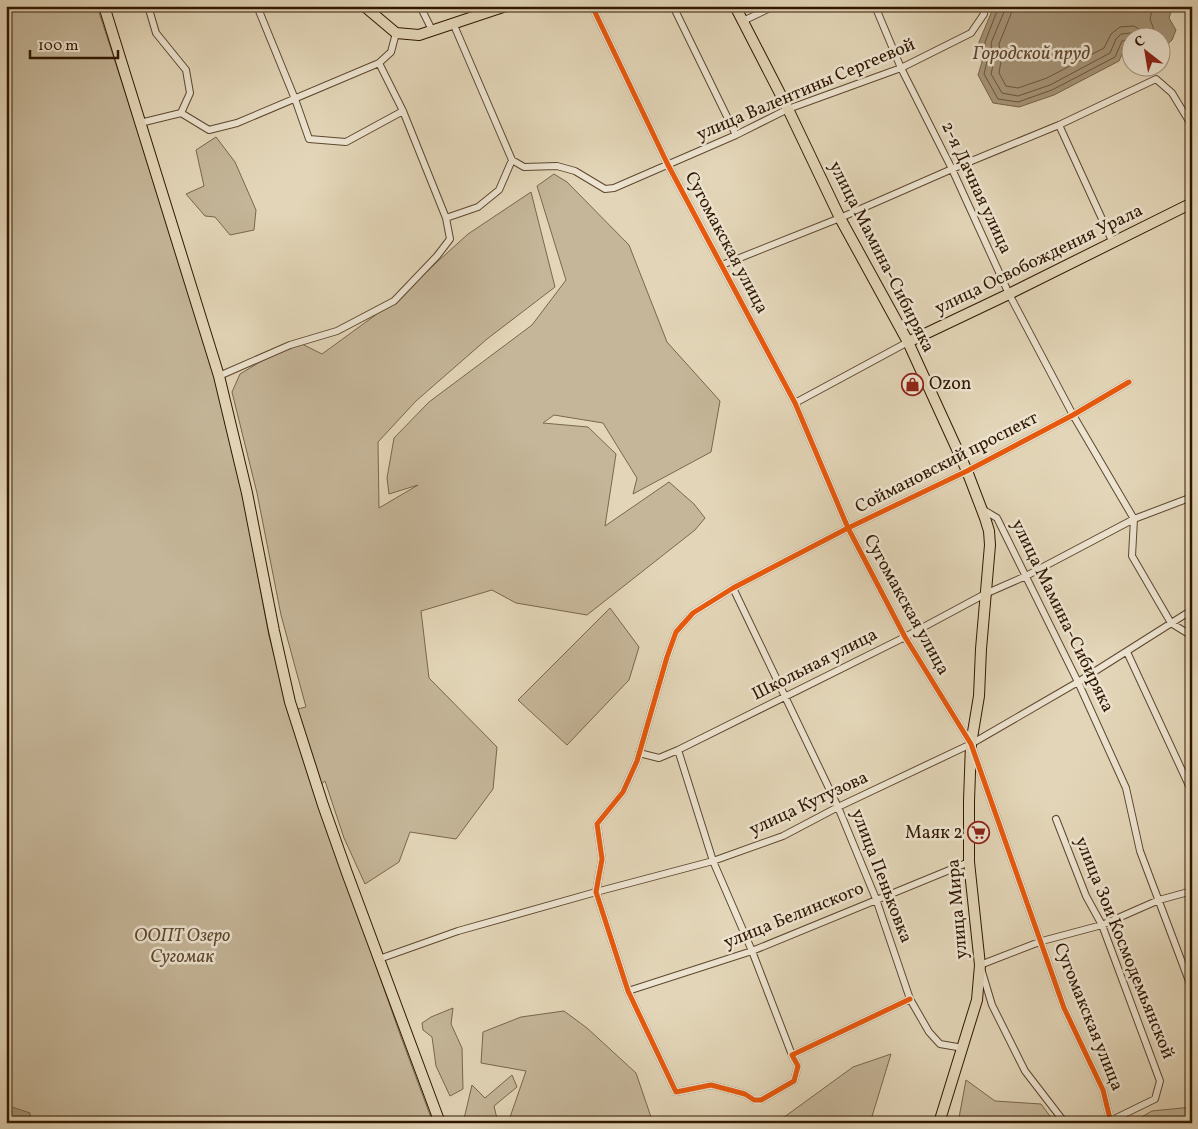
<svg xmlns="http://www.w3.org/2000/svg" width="1198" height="1129" viewBox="0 0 1198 1129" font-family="Vollkorn,serif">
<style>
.green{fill:#c5b699;stroke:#7a664c}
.water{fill:#a69579;stroke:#776349}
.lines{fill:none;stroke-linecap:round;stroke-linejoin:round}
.shore{stroke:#6b563c;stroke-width:1}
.street-casing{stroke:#5d472e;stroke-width:8}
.primary-casing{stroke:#301700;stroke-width:12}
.street{stroke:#ede4d1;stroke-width:6}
.primary{stroke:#e3d6b8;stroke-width:10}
.cycleway-casing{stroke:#ede4d1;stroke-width:8}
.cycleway{stroke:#e8590c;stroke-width:5}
.labels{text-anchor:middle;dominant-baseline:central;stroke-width:5;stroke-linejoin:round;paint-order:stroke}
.street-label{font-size:18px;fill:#301700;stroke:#ede4d1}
.poi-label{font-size:18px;fill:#301700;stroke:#ede4d1;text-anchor:start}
.park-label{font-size:18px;font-style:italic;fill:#5d472e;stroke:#ede4d1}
.water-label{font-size:19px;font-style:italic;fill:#5f4930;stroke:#ede4d1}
</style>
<rect width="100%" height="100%" fill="#e3d6b8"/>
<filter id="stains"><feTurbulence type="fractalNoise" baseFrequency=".004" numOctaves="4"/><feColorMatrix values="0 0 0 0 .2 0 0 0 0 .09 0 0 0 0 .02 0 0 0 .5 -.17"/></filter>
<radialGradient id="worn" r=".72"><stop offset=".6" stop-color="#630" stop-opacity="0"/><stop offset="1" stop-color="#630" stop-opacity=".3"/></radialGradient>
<path class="green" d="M6,6H97L184,273L215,378L243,496L269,636L289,711L306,707L281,615L257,493L232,392L240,374L260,362L300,343L322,354L392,303L468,234L531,192L555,287L487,339L416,401L378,442L379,508L418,485L389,494L387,478L394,438L429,402L532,325L566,280L537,186L554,174L567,182L629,245L667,342L720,401L711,452L633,494L637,478L603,423L554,415L543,423L588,427L616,454L605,526L669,482L694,504L705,518L695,530L587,615L516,603L492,590L421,611L429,678L497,747L493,789L456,839L410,832L399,862L365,884L344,838L325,781L314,790L401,1037L433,1123H6Z
M216,137L235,162L256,210L254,230L230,235L215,217L205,216L186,194L204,186L196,150Z
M610,608L639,647L629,680L567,745L518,700Z
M453,1008L451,1024L462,1048L463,1089L450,1096L436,1066L432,1037L423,1030L422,1023L431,1017Z
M564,1011L587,1028L636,1073L653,1123H508L526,1071L481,1063L483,1032L521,1017Z
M891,1054L870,1123H776L853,1067Z
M512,1075L517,1087L494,1106L498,1123H463L472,1085L485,1098Z
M966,1080L995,1101L1041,1104L1055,1123H958Z
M1192,1107V1123H1131L1152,1111Z"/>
<path class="water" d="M994,6H1173L1169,18L1176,30L1172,40L1161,50L1160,38H1130V44L1126,45L1119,61L1054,95L1019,107L993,103L978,75L982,62L979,42Z
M6,1105L30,1113L31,1123H6Z"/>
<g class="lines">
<path class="shore" d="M999,6L985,42L987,61L984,74L998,99L1018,102L1052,90L1115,57L1122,41L1130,39
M1005,6L1004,12L991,43L994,61L991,74L1002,93L1018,96L1050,85L1110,53L1116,39L1121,34L1131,33L1139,38
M1012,6L1011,14L999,44L1001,61L999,73L1006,86L1018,88L1047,78L1104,48L1111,34L1120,27L1134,26L1149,35L1154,30L1150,19L1153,6"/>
<defs>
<path id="street" d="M148,6L156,33L186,70L190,93L181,113
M257,6L295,99L309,139L346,142L403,111
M420,6L432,30
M592,6L668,165L795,403L848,528L905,637L971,744L1064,1008L1103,1090L1111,1123
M673,6L736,135
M875,6L901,68L952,169L1009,294L1073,415L1134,519L1132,556L1171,623L1192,636
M743,21L774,6
M453,23L512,160
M396,33L391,52L379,63L403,111L446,218
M140,123L181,113L209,130L237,123L379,63
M1059,125L1113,243
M722,265L840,218L952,169L1059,125L1156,79L1172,93L1192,126
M219,376L290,345L337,331L394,301L437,256L450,239L446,218L478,207L499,190L512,160L524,167L557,166L575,171L605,189L614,188L736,135L788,109L901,68L971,33L984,14L982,6
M795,403L908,342
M982,509L997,518L1078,682L1126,788L1140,851L1192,989
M733,588L838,807L876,899L910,999L929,1032L940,1044L963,1048
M1127,652L1192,792
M678,750L713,861L752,951L792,1055
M639,753L659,758L678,750L905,637L985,594L1026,576L1134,519L1192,497
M1056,819L1086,896L1102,925L1160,1081L1155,1099L1110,1121
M379,959L458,931L596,892L713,861L783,836L838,807L971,744L1078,682L1192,610
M628,991L752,951L969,862
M910,999L792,1055L798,1066L794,1081L761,1100H754L745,1094L711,1085L676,1092L628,991L596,892L602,859L597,824L623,792L637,761L667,657L676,632L693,613L733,588L848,528L967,471L1073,415L1129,382
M1065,1123L1025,1071L992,1005L980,965L1042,941L1102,925L1159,900L1192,891"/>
<path id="primary" d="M104,6L219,376L247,493L274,631L290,702L323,805L347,873L440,1123
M364,6L396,33L419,35L506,6
M735,6L788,109L840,218L908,342L967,471L985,518L989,531L990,545L981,649L979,696L971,744L969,801V862L980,965L977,1000L939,1123
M908,342L1009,294L1192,203"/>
</defs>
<use href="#street" class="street-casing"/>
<use href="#primary" class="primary-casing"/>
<use href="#street" class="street"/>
<use href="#primary" class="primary"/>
<defs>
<path id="cycleway" d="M592,6L668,165L795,403L848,528L905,637L971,744L1064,1008L1103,1090L1111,1123
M910,999L792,1055L798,1066L794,1081L761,1100H754L745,1094L711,1085L676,1092L628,991L596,892L602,859L597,824L623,792L637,761L667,657L676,632L693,613L733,588L848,528L967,471L1073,415L1129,382"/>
</defs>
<use href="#cycleway" class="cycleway-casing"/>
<use href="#cycleway" class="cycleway"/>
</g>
<defs>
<symbol id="shop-ring" viewBox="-11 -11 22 22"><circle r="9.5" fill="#ede4d1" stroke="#8f2418" stroke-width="1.5"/><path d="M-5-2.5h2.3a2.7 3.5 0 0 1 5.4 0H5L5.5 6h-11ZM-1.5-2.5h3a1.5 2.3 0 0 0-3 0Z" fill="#8f2418"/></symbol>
<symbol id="supermarket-ring" viewBox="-11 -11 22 22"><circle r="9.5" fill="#ede4d1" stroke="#8f2418" stroke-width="1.5"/><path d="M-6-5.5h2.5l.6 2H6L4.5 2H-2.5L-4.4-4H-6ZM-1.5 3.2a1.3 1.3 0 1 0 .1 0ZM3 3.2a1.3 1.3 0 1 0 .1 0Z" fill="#8f2418"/></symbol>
</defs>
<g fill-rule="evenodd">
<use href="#shop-ring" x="900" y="372" width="25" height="25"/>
<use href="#supermarket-ring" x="966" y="820" width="25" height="25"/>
</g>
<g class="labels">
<g class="street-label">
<text transform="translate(806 90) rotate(-23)">улица Валентины Сергеевой</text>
<text transform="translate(976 188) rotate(65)">2-я Дачная улица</text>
<text transform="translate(726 243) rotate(62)">Сугомакская улица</text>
<text transform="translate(881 257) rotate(63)">улица Мамина-Сибиряка</text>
<text transform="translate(1039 260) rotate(-26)">улица Освобождения Урала</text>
<text transform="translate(947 463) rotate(-27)">Соймановский проспект</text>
<text transform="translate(906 605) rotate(61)">Сугомакская улица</text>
<text transform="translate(1062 616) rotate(64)">улица Мамина-Сибиряка</text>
<text transform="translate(815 665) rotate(-27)">Школьная улица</text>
<text transform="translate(809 804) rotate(-25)">улица Кутузова</text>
<text transform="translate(881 876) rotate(69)">улица Пеньковка</text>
<text transform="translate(958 909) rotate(-95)">улица Мира</text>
<text transform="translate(794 916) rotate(-22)">улица Белинского</text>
<text transform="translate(1124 948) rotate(68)">улица Зои Космодемьянской</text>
<text transform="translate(1088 1017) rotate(68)">Сугомакская улица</text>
</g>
<g class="poi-label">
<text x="929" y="384">Ozon</text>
<text x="963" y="833" text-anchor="end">Маяк 2</text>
</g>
<g class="park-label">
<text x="182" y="936">ООПТ Озеро<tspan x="182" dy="21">Сугомак</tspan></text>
</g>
<g class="water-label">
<text x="1031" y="54">Городской пруд</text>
</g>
</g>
<rect width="1198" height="1129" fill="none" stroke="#e3d6b8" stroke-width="25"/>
<rect x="8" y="8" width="1183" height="1114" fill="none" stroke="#301700" stroke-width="2.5"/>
<rect x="12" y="12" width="1173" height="1104" fill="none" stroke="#301700"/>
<g transform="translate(1146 52) rotate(329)"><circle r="24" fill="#ede4d1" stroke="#a1927d"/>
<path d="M0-4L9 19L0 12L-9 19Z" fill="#8f2418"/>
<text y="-8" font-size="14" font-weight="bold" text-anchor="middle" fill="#301700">С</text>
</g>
<path d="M30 50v8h88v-8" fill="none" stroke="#301700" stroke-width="2.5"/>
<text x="38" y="50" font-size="15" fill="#301700" stroke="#ede4d1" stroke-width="4" paint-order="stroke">100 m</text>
<rect width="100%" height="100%" filter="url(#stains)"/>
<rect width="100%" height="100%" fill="url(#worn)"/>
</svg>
